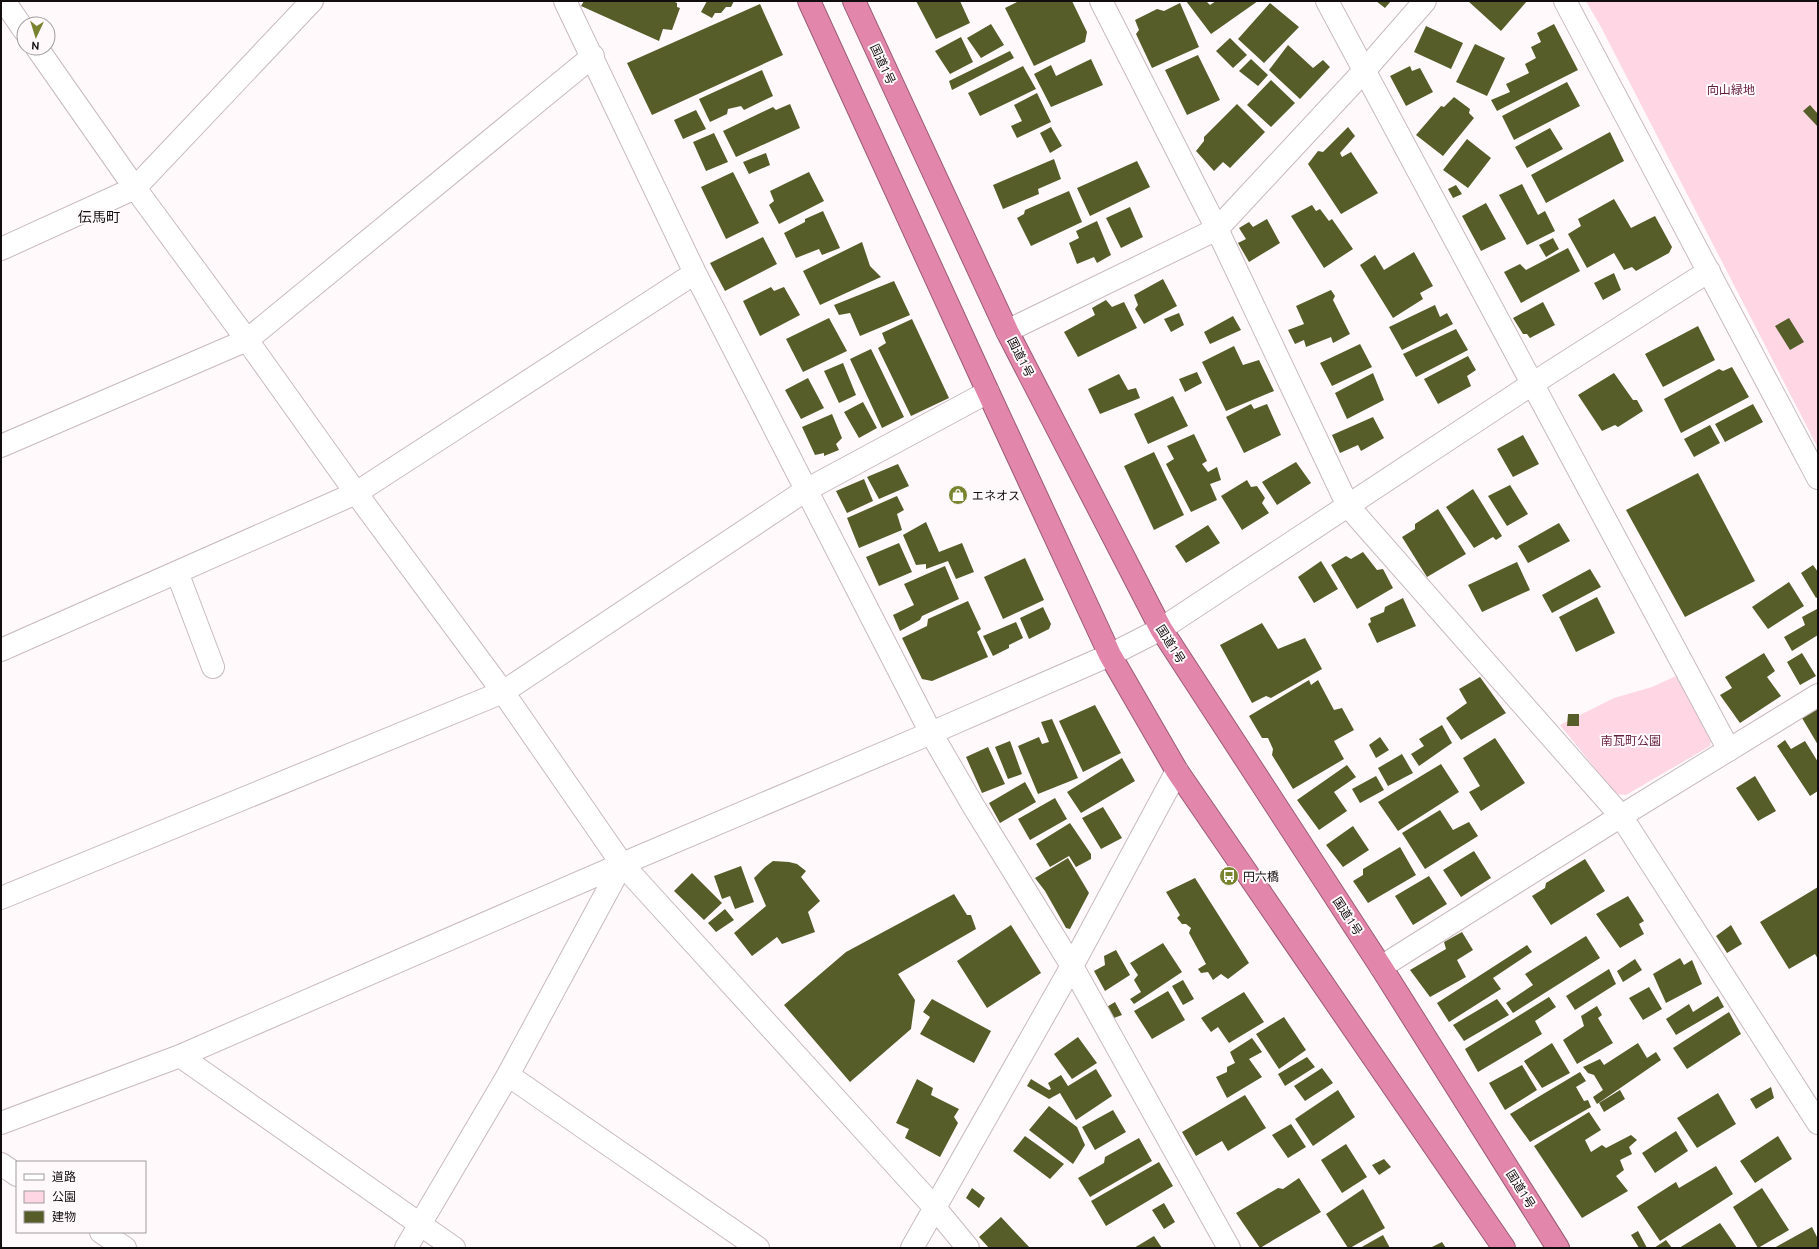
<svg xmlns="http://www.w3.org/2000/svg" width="1819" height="1249" viewBox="0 0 1819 1249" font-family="Ubuntu,'Noto Sans JP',sans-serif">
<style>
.green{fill:#ffd6e4}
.building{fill:#565d29}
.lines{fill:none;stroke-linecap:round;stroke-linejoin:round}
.minor-casing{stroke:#c8babe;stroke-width:24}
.highway-casing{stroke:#9a5c74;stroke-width:24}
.minor{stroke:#fff;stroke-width:22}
.highway{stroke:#e386ab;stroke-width:22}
.labels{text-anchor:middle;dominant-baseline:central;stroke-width:4;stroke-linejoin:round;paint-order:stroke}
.street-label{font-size:12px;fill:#120e0f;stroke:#fff9fb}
.park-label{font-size:12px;fill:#641f3f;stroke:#fff9fb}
.poi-label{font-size:12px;fill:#120e0f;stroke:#fff9fb;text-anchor:start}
.quarter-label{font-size:14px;fill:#120e0f;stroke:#fff9fb}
</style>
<rect width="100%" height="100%" fill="#fff9fb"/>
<path class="green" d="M1586,1H1818V448L1601,27Z
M1676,676L1712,735L1710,746L1626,795L1616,794L1560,725L1614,698L1652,687Z"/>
<path class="building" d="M584,1H673L677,3V7L680,8L672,30L663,29L659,41L581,6Z
M707,1H734L731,7H726L721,13H715L712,18L701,12Z
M916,1H960L970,23L936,39Z
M1019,1H1072L1087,32L1085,42L1034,66L1005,8Z
M1186,1H1206L1210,5L1216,1H1258L1211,34Z
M1376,1H1391L1385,8Z
M1468,1H1527L1501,31Z
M1180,3L1199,47L1152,68L1136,34L1139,30L1135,20L1157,9L1164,11Z
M1270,3L1299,27L1264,63L1238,39Z
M760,4L783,55L652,115L627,63Z
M991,24L1004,45L981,58L967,38Z
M1554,24L1578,70L1497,111L1491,100L1510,92L1506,84L1529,73L1525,64L1536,58L1531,47L1541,42L1537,33Z
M1426,26L1463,43L1451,69L1414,52Z
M961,37L973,62L950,74L935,51Z
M1230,38L1247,55L1233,68L1216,51Z
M1475,44L1505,58L1487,96L1456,82Z
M1288,45L1313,68L1323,60L1330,67L1300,99L1269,70Z
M1010,51L1014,58L952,90L949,81Z
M1198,55L1220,100L1187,115L1165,70Z
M1091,59L1103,85L1051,107L1034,74L1051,65L1056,76Z
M1251,59L1268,75L1258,86L1239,71Z
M1023,66L1036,89L980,116L968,93Z
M1410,66L1412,71L1420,68L1433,92L1406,106L1390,76Z
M762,70L773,96L744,110L741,106L728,109L727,114L710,122L699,99Z
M1271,80L1295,103L1271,127L1247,105Z
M1567,82L1580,106L1514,140L1502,116Z
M1037,93L1051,122L1017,138L1011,126L1022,121L1014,105Z
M1454,97L1470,109L1469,113L1474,118L1443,156L1416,135L1441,106L1444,107Z
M790,104L800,128L736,157L723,131L773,107L776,110Z
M1237,104L1265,132L1230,168L1223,162L1214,171L1196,151L1204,141V137Z
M1810,105L1818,114V127L1803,111Z
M696,110L706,129L683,139L674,120Z
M1051,127L1062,146L1050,153L1040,133Z
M1348,127L1355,136L1340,153L1342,157L1351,152L1378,193L1341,214L1308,164L1318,151L1323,152Z
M1550,128L1563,149L1527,168L1515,147Z
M1610,132L1624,161L1546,203L1531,175Z
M714,133L728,162L706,171L693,142Z
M1467,139L1491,158L1468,188L1443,170Z
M766,153L770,165L749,174L743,162Z
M1054,159L1061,179L1038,189L1039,194L1003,209L993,185Z
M1137,161L1150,187L1090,216L1077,188Z
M733,172L759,223L726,239L701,187Z
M809,172L824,201L779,224L769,205L774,201L770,191Z
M1522,184L1538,215L1545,211L1555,231L1527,245L1499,195Z
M1456,185L1462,194L1453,198L1448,189Z
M1069,191L1082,222L1031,246L1017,218L1024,214L1025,210Z
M1614,199L1631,228L1655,216L1672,247L1669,253L1636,271L1632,267L1624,270L1614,253L1587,268L1568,234L1581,226L1578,219Z
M1486,203L1506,239L1481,251L1462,216Z
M1312,205L1316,211L1320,209L1329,221L1332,219L1353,249L1324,268L1291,216Z
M1130,207L1143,237L1121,248L1106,218Z
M823,211L840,248L822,255L819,249L796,258L784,233L805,222V219Z
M1267,219L1280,243L1249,262L1238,243L1246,239L1239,228L1249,222L1253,227Z
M1097,221L1111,255L1097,263L1094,257L1077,264L1069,243L1079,238L1076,231Z
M763,237L777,264L725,291L710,263Z
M1553,238L1559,249L1546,257L1539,245Z
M862,242L870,266L881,277L820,305L803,271Z
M1568,248L1580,271L1521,303L1504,272L1520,264L1526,270Z
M1414,252L1433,286L1420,293L1423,299L1393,318L1360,265L1375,255L1384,270Z
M1614,273L1621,290L1603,300L1594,283Z
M1163,279L1177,306L1144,324L1135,309L1138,305L1134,295Z
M894,281L910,315L860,336L850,313L839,315L834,305Z
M771,287L774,291L784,287L800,315L760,336L743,301Z
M1331,290L1335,296L1333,300L1350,334L1333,343L1331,337L1306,347L1304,340L1295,344L1288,330L1304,324L1296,306Z
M1106,300L1112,307L1124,302L1137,328L1078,357L1064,332L1095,315L1092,308Z
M1543,302L1555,325L1530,338L1527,334H1523L1513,318Z
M1435,305L1440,317L1447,313L1453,324L1402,350L1389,327Z
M1179,313L1184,325L1171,332L1164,319Z
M1233,316L1241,330L1210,344L1204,332Z
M829,318L847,351L803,372L786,339Z
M1789,318L1804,342L1790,350L1775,326Z
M912,319L949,398L911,416L878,348L886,343L882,333Z
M1698,326L1715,360L1663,387L1645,354Z
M1456,329L1468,350L1416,377L1403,354Z
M1360,344L1372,367L1332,386L1320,363Z
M1234,346L1243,365L1259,360L1274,391L1226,411L1202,362Z
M871,349L904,417L882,428L850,359Z
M1468,356L1476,370L1467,376L1471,386L1438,404L1424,379Z
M843,363L856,395L839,403L824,371Z
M1732,367L1749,397L1681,433L1664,399L1719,369L1723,371Z
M1197,372L1202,383L1185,392L1179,379Z
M1373,373L1384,400L1347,419L1335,393Z
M1614,373L1633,400H1637L1643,411L1618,427L1615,425L1602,431L1578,395Z
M1119,374L1128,390L1136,388L1140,398L1100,414L1088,389Z
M808,378L824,408L801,419L785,390Z
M1173,396L1188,426L1148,444L1134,414Z
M863,402L877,428L859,438L844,412Z
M1251,404L1254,409L1267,404L1281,435L1244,453L1226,417Z
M1753,404L1763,422L1725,442L1715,424Z
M832,414L842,438L836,444L839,450L824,456V453L815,455L802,427Z
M1373,417L1384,438L1361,451L1358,445L1340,453L1332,435Z
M1710,425L1720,443L1694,457L1684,439Z
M1194,434L1207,461L1202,464L1208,472L1217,467L1221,480L1210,484L1217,500L1191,512L1166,464L1174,459L1167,446Z
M1523,435L1539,464L1513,477L1497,449Z
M1154,452L1184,515L1154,530L1124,466Z
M1296,462L1311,483L1277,505L1262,482Z
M898,464L909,486L879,499L867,477Z
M1698,473L1755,581L1685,617L1626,510Z
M864,479L873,501L847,513L836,491Z
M1247,480L1251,487L1257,486L1265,498L1262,503L1269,513L1242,530L1221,496Z
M1510,485L1528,514L1507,526L1488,496Z
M1473,489L1502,536L1496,540L1493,537L1474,548L1446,507Z
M897,496L904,510L897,514L902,530L859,548L847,518Z
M1438,509L1466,554L1427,577L1402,537L1415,529V524Z
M926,522L939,552L962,543L974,572L956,579L948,561L926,569V564L916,565L903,535Z
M1559,523L1570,541L1528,563L1518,546Z
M1208,525L1220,543L1186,563L1175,546Z
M899,543L912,572L879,586L866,557Z
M1363,552L1377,570L1383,569L1393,588L1357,609L1331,565L1346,556L1351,559Z
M1025,558L1044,600L1003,619L984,577Z
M1321,561L1338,589L1314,603L1298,577Z
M1517,562L1530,590L1482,612L1468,585Z
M1813,565L1818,572V597L1816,598L1801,573Z
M945,566L959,599L922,616L920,620L900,631L893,615L914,605L904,584Z
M1590,569L1601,587L1552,613L1542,595Z
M1789,582L1804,606L1768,629L1752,607Z
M1597,597L1615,633L1576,652L1559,617Z
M1403,598L1416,626L1377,643L1368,624L1371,622L1370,618L1384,612L1385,607Z
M968,601L981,629L977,632L988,657L932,681L922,679L902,638L927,626L928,619Z
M1043,607L1051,624L1049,629L1029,639L1020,618Z
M1817,609L1818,610V635L1792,651L1784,637L1805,625L1802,617Z
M1016,622L1023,638L1009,645V648L993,656L983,636Z
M1262,623L1278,649L1305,638L1322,669L1271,698L1266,696L1252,703L1220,645Z
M1764,653L1775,671L1767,677L1781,696L1740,723L1720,695L1732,688L1725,677Z
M1802,653L1816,676L1800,685L1787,662Z
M1480,677L1506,713L1461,740L1446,718L1467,703L1459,689Z
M1309,680L1311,685L1318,680L1334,710L1342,708L1354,730L1334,741L1344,759L1293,789L1272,755L1273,749L1268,738H1262L1249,716Z
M1095,705L1121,753L1083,772L1059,721Z
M1818,709V745L1802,718Z
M1568,714H1579V726H1567Z
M1052,719L1078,778L1038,794L1018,746L1039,737L1042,744L1049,742L1041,722Z
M1442,725L1452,743L1419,766L1411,754L1424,746L1419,739Z
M1380,737L1389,750L1376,758L1369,745Z
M1495,738L1525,783L1481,811L1469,792L1480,786L1463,758Z
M1785,740L1791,749L1805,741L1818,762V791L1810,796L1777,746Z
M1010,741L1022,774L1008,779L995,747Z
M988,747L1005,784L982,793L966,757Z
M1402,754L1413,773L1388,786L1378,768Z
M1122,758L1135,781L1081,813L1067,792Z
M1441,764L1459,792L1398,831L1378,802Z
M1347,765L1356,777L1334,792L1347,811L1319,830L1297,800Z
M1376,776L1384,790L1360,803L1352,789Z
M1755,776L1776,811L1758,821L1736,788Z
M1025,782L1036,802L1000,823L989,803Z
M1055,798L1067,819L1030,840L1018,819Z
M1103,807L1122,838L1101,849L1082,818Z
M1440,810L1453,830L1469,822L1478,836L1425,869L1402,833Z
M1070,823L1091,854V859L1076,867L1069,856L1050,867L1036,844Z
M1353,826L1369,850L1343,867L1326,845Z
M1400,847L1416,875L1368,903L1353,881L1363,875V869Z
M1474,851L1491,878L1461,897L1443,870Z
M1068,858L1089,893L1070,929L1066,928L1045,891L1035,878Z
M1585,859L1605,891L1551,925L1532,896L1545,888L1546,883Z
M773,861L789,862L797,864L806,871L801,877L820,901L808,912L815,932L782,944L777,937L752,956L734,933L766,906L754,878L765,867Z
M741,866L754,902L735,909L730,896L722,899L714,876Z
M692,873L722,903L704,920L674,891Z
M1429,876L1447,904L1413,925L1395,896Z
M1195,878L1249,963L1228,979L1221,974L1213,980L1208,972L1201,973L1198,969L1206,964L1189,933L1191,928L1186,924H1182L1177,918L1180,915L1166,892Z
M1818,887V959L1815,954L1789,969L1760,922Z
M954,894L967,915H971L976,929L898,974L915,1000L911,1029L850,1082L784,1005L846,952Z
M1628,896L1644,921L1639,924L1644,934L1620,948L1596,914Z
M725,909L734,920L716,932L708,923Z
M1011,925L1041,973L987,1008L957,961Z
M1731,925L1742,944L1727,953L1716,936Z
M1462,932L1473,950L1457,960L1466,977L1430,997L1410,970L1446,949L1444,942Z
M1586,936L1600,958L1513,1013L1506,1003L1533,985L1525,974Z
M1163,943L1182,972L1134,1004L1130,999L1141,992L1134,980L1138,975L1130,963Z
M1527,945L1532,952L1493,978L1501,989L1449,1022L1437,1003Z
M1116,950L1130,975L1105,991L1094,971L1105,965L1104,956Z
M1680,958L1684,965L1692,960L1702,984L1666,1003L1653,974Z
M1635,959L1642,970L1623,982L1617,971Z
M1609,969L1616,984L1575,1010L1566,996Z
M1183,980L1194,999L1183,1005L1172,986Z
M1649,987L1662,1009L1643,1020L1629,998Z
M1168,991L1185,1020L1152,1039L1134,1011Z
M1244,992L1264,1022L1229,1043L1218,1027L1211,1032L1201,1018Z
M1718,996L1724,1007L1676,1035L1666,1019L1689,1004L1693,1012Z
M1549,997L1556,1007L1535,1021L1542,1034L1478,1072L1465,1049Z
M932,999L991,1031L974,1063L920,1034L930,1017L923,1012Z
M1497,999L1509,1015L1464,1041L1453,1025Z
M1115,1002L1122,1015L1111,1019L1105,1008Z
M1597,1006L1602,1015L1598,1018L1613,1043L1577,1064L1563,1040L1584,1026L1581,1016Z
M1729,1012L1741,1034L1687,1069L1673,1048Z
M1284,1017L1306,1050L1279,1069L1256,1034Z
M1078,1037L1097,1063L1072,1079L1054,1054Z
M1252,1038L1262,1052L1249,1059L1262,1077L1227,1098L1216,1077L1227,1072V1067L1235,1063L1230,1052Z
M1552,1043L1570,1073L1542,1088L1524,1061Z
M1638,1043L1647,1058L1656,1052L1661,1060L1597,1104L1593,1097L1603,1090L1594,1075L1588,1073L1583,1067L1600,1059L1604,1065Z
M1307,1057L1315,1067L1285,1086L1278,1074Z
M1522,1065L1537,1090L1505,1110L1489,1083Z
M1322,1068L1333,1083L1305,1101L1294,1086Z
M1096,1069L1112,1096L1076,1120L1060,1093L1049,1099L1027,1086L1031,1079L1049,1090L1051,1089L1048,1083L1061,1075L1068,1086Z
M1580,1072L1586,1081L1576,1087L1584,1101L1588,1100L1591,1107L1530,1142L1510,1114Z
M917,1079L933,1088L931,1095L959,1109L954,1117L958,1123L940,1157L905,1138L909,1129L896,1123Z
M1771,1087L1774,1098L1756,1109L1750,1099Z
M1338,1090L1355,1117L1313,1146L1295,1119Z
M1620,1090L1625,1099L1604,1112L1599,1103Z
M1718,1093L1736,1124L1697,1148L1677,1118Z
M1245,1095L1266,1128L1228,1151L1222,1141L1196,1156L1182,1132Z
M1049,1106L1077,1127L1085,1145L1073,1164L1029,1130Z
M1113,1110L1126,1132L1095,1150L1082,1127Z
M1589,1112L1601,1130L1585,1140L1591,1152L1602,1145L1606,1148L1631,1135L1637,1140L1629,1147L1632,1154L1620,1160L1624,1170L1616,1176L1628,1191L1582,1218L1534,1146Z
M1291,1124L1306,1147L1288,1158L1272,1135Z
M1676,1131L1688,1151L1655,1173L1642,1153Z
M1025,1136L1064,1164L1050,1179L1013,1151Z
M1778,1136L1792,1159L1755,1183L1740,1161Z
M1139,1138L1152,1161L1090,1197L1078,1178L1104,1163L1105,1157Z
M1346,1144L1367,1177L1342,1193L1321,1160Z
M1384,1159L1391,1167L1379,1175L1372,1165Z
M1159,1162L1173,1186L1106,1226L1091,1201Z
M1716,1166L1733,1194L1660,1241L1637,1207L1676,1182L1679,1188Z
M1299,1178L1321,1212L1260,1248L1236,1213L1278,1188L1283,1189Z
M972,1188L985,1198L979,1208L966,1198Z
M1762,1188L1789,1230L1758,1248L1733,1207Z
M1363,1189L1385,1228L1350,1248H1348L1326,1214Z
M1164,1203L1175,1222L1164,1229L1152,1210Z
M1001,1217L1030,1248H989L979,1237Z
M1720,1223L1737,1248H1679Z
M1812,1227L1818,1239V1248H1774Z
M1638,1231L1647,1248H1639L1631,1235Z
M1383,1235L1390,1248H1360Z
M1154,1236L1162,1248H1134Z
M1666,1240L1672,1248H1654Z
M1442,1242L1446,1248H1430Z"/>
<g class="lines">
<defs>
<path id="minor" d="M4,1L24,30
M565,1L695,273L931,733L974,807L1072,966L1229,1248
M1101,1L1217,229L1348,506L1621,816L1818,1123
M1327,1L1729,750
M1565,1L1818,478
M37,48L135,188L247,340L356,493L503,692L622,864L935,1208L968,1248
M1,249L135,188L312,1
M1007,331L1217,229L1364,71L1425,1
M1,446L247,340L593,56
M177,572L213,667
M1,650L356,493L695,273
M1,898L503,692L806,490L988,392
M1381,967L1621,816L1818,695
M180,1056L454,1248
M508,1075L758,1248
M1,1123L180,1056L622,864L931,733L1110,655L1161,629L1532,384L1709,271
M1,1164L17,1175
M101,1232L125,1248
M406,1248L508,1075L622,864
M912,1248L1072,966L1177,771"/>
<path id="highway" d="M809,1L988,392L1110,655L1177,771L1504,1248
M854,1L1007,331L1161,629L1381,967L1558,1248"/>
</defs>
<use href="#minor" class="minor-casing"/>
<use href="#highway" class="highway-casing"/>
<use href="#minor" class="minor"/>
<use href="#highway" class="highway"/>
</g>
<defs>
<symbol id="shop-disc" viewBox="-11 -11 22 22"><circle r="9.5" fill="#798430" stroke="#fff9fb"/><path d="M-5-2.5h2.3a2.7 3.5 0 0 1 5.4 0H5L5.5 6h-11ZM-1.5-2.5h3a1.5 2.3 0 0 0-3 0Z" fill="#fff"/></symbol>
<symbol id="bus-disc" viewBox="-11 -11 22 22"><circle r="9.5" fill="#798430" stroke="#fff9fb"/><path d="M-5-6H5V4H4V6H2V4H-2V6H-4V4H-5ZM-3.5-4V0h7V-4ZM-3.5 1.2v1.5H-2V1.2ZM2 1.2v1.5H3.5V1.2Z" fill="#fff"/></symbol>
</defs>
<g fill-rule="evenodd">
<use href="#shop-disc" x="947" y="484" width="22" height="22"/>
<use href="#bus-disc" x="1218" y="865" width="22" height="22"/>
</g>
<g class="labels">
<g class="street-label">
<text transform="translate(883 64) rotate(65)">国道1号</text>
<text transform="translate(1021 357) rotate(63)">国道1号</text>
<text transform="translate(1171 644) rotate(58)">国道1号</text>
<text transform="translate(1348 916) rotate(57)">国道1号</text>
<text transform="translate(1521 1189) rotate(58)">国道1号</text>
</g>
<g class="park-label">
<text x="1731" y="89">向山緑地</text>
<text x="1631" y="740">南瓦町公園</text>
</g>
<g class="poi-label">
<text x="972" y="495">エネオス</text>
<text x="1243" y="876">円六橋</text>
</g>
<g class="quarter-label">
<text x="99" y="217">伝馬町</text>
</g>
</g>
<rect width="1819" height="1249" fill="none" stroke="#120e0f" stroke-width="4"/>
<rect x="16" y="1161" width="130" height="72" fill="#fff9fb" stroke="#a09b9d"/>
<rect x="24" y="1174" width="20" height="6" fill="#ffffff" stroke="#a09b9d"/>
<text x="52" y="1181" font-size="12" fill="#120e0f">道路</text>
<rect x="24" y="1191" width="20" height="12" fill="#ffd6e4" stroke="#a09b9d"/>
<text x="52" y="1201" font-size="12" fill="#120e0f">公園</text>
<rect x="24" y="1211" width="20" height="12" fill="#565d29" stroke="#a09b9d"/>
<text x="52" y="1221" font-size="12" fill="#120e0f">建物</text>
<g transform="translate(36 36) rotate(184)"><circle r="19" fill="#fff9fb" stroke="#a09b9d"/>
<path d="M0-3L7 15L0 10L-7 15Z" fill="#798430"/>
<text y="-6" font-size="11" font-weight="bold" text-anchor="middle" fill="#120e0f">N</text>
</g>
</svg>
